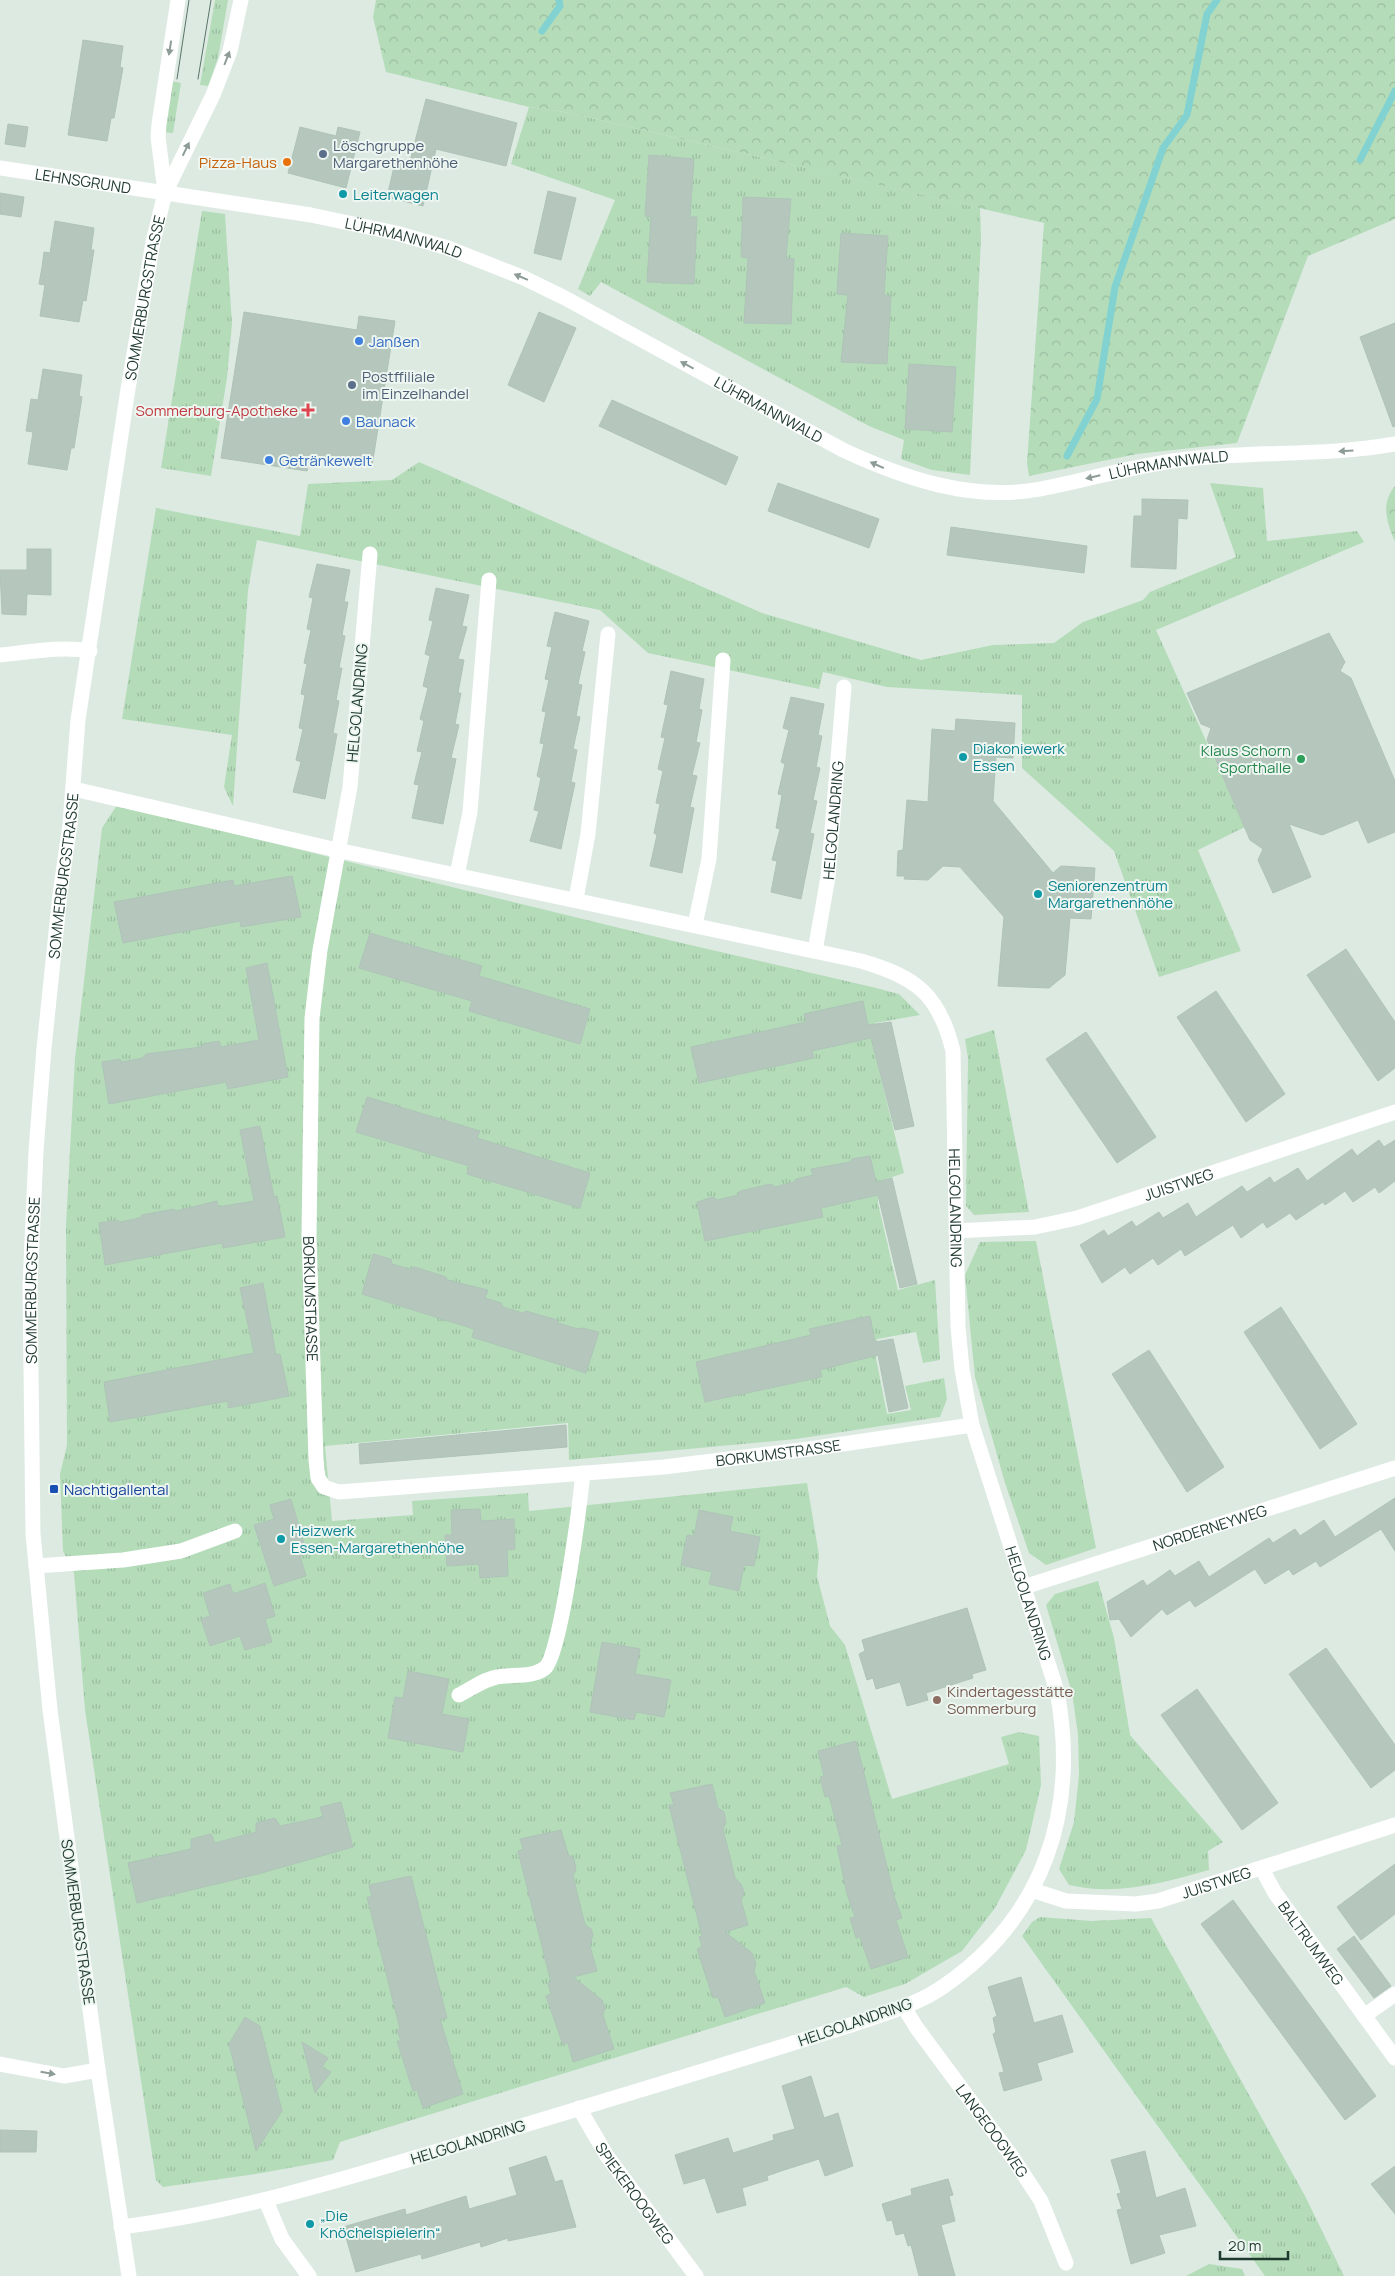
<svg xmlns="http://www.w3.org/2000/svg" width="1395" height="2276" viewBox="0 0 1395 2276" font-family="Manrope,sans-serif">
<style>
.grass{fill:url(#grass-tufts)}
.forest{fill:url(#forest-crowns)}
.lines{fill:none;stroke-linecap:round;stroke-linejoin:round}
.stream{stroke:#82d2d1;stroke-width:7}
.building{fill:#b5c7bd;stroke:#afc3b8}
.minor{stroke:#fff;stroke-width:15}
.tertiary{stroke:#fff;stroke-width:15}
.tram{stroke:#587569;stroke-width:1}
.oneway{fill:#8e9c96}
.service-dot{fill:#5c6f8a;stroke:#edf6f0;stroke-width:2}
.food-dot{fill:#e8710a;stroke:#edf6f0;stroke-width:2}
.culture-dot{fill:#0f9aa8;stroke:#edf6f0;stroke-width:2}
.shop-dot{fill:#3f7fe0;stroke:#edf6f0;stroke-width:2}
.health-dot{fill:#e0444e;stroke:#edf6f0;stroke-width:2}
.leisure-dot{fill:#2e9e5b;stroke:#edf6f0;stroke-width:2}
.transit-dot{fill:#1a4fb4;stroke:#edf6f0;stroke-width:2}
.education-dot{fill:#8d6e63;stroke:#edf6f0;stroke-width:2}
.labels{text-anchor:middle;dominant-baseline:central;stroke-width:4;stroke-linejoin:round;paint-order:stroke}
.service-label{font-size:15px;fill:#4e5e75;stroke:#edf6f0;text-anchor:start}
.food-label{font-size:15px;fill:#c56008;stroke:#edf6f0;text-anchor:end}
.street-label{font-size:15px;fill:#1e392e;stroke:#edf6f0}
.culture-label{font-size:15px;fill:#0d838f;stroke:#edf6f0;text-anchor:start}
.shop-label{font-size:15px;fill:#366cbe;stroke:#edf6f0;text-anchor:start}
.health-label{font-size:15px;fill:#be3a42;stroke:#edf6f0;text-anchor:end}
.leisure-label{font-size:15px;fill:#27864d;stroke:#edf6f0;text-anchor:end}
.transit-label{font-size:15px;fill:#164399;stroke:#edf6f0;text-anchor:start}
.education-label{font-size:15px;fill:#785e54;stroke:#edf6f0;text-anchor:start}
</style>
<defs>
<pattern id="grass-tufts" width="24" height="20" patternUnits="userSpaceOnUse" patternTransform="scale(1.25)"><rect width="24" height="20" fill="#b4dcb9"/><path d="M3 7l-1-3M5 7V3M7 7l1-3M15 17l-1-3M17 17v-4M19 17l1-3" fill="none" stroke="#9abe9f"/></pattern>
<pattern id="forest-crowns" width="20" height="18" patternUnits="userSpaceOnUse" patternTransform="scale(1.25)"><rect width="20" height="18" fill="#b4dcb9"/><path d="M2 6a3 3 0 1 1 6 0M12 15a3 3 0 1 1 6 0" fill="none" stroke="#9abe9f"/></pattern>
</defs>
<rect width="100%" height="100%" fill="#ddeae2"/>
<path class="grass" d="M215,0H228L218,58L208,86L200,85Z
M171,81L181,83L173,133L162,132Z
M529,107L565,112L980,208L981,238L970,475L932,470L901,459L904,440L869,426L601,282L590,296L578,289L615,200L511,164Z
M202,211L225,214L232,324L227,378L211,476L161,468Z
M419,462L762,613L921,660L993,645L1054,643L1083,622L1143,600L1150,592L1236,557L1210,483L1263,488L1267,541L1357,531L1364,542L1156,630L1245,827L1198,850L1241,951L1159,977L1114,851L1022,768V695L887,687L823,672L819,689L648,653L600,610L257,540L248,590L233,806L224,787L232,735L122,719L156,508L300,536L308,484L392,480Z
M117,805L673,941L872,987L899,994L920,1015L875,1023L872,1041L904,1173L878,1182V1203L898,1290L935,1280L940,1360L923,1363L916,1332L877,1339L876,1358L887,1414L911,1410L905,1386L944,1378L947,1399L940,1417L796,1439L569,1460L568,1423L325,1446L332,1521L413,1515L412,1501L528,1493L529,1511L807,1483L819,1555L817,1576L830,1626L845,1645L892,1799L1009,1764L1001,1737L1019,1732L1039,1736L1041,1785L1026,1850L995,1908L962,1951L905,1984L864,1997L846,1987L340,2142L333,2160L256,2174L163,2187L156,2180L85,1710L74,1573L63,1551L60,1474L67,1445L66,1225L75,1058L102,828Z
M994,1030L1029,1212L974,1215L966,1206L968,1058L965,1039Z
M1036,1241L1096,1548L1046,1565L1029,1553L1005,1483L975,1377L965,1275L980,1242Z
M1098,1581L1114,1638L1130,1735L1223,1842L1208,1851L1209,1870C1163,1883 1117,1896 1069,1885L1059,1869L1074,1822L1079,1775L1078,1734L1072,1693L1046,1605L1055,1594Z
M1040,1917L1092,1921L1151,1918L1305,2196L1344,2276H1265L1022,1936L1032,1922Z
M1209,2264L1242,2269L1245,2276H1186Z"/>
<path class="forest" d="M376,0H1395V219L1308,256L1237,443L1137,454L1029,476L1027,463L1044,223L565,112L529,107L386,72L373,17Z
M1395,486V542C1387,523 1380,504 1395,486Z"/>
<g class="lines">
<path class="stream" d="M542,31L560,6L559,0
M1360,160L1395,91
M1067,456L1097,399L1115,287L1163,148L1187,115L1207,14L1217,0"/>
</g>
<path class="building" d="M83,40L123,46L120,67L123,68L114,118H111L107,141L68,135Z
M426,99L517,123L506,166L436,149L423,206L387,197L396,158L410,161Z
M8,124L28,127L25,147L5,144Z
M300,127L336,136L338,127L360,132L346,188L288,173Z
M649,155L694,159L690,217H697L694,284L647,282L651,217L645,216Z
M548,191L576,198L561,260L534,253Z
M0,193L24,197L21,217L0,214Z
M743,197L791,199L786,258L794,259L791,324L744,323L748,258L741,257Z
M55,221L94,228L91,250H94L86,301L83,300L79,322L40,316L45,285L39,284L42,267L44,252L50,253Z
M841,233L888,236L884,295L891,296L887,364L841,362L848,295L837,294Z
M244,312L357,330L359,316L395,321L372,466L310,456L307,471L221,458Z
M539,312L576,328L544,402L508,385Z
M1395,323V426L1393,427L1360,337Z
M909,364L956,367L952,432L905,429Z
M43,369L82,375L79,396L82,397L74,448H71L67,470L28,464L33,432L26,431L31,399L38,400Z
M612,400L738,457L726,485L599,426Z
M778,483L879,519L869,548L768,511Z
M1142,499L1188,500L1187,519L1178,518L1176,569L1131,567L1134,516H1142Z
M951,527L1087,546L1084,573L947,555Z
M27,549H51V595L27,594L26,615L2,614L0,570H27Z
M317,564L350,570L344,602H348L342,635L345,636L339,668H342L336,700L339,701L333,733L337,734L325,799L293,792L301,762L296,760L303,729L299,728L305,695L301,694L307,664L304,663L311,630L307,629L313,598L309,597Z
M436,588L469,595L462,626L467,627L458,659L464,660L458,693H461L455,724L459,725L451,758L456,759L443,824L412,818L419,785L414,784L422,752L417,751L424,721L420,719L428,688L423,686L430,656L425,654L433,621L429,620Z
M555,612L589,621L582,651L585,652L578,684L582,685L576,716L580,717L573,749L577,750L571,782L575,783L561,849L530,841L539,811L534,810L541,778L537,776L544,744L540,743L546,712L542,711L549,680L545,679L552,647L547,646Z
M1329,633L1345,662L1340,671L1351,678L1395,781V832L1368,843L1358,820L1322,835L1289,824L1311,877L1273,893L1258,860L1263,849L1250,840L1207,740L1211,728L1201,724L1187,693Z
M671,671L704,679L699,709L702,710L696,742L700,743L692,775L697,776L690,807L694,808L682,873L650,866L657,835L654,833L660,804L656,803L663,771L658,769L665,738L661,737L668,705L664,704Z
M791,697L824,704L818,735L822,736L816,767L820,768L813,800L817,801L810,833L814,834L801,899L771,892L777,861L772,860L780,829L776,828L782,795L778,794L785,764L781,762L789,730L783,728Z
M956,719L1015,723L1013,758L996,757L993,801L1053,873L1061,866L1095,868L1091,919L1070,918L1065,975L1049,988L998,986L1004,917L960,867L943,866L928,880L904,879L905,876H897L898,851L903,850L907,800L928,802L932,729L955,731Z
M292,876L301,917L241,927L240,921L123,943L114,902L233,880L234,886Z
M370,933L482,966L479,976L590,1009L580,1044L469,1011L472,1001L359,968Z
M1346,949L1395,1022V1068L1378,1081L1307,975Z
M267,963L288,1077L228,1089L226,1082L109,1104L102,1062L120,1059L122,1062L143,1058L146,1054L201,1047L203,1044L219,1041L221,1047L259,1040L246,968Z
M1216,991L1285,1094L1246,1122L1177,1017Z
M863,1001L868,1025L891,1022L914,1126L895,1130L871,1038L812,1051L814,1058L699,1083L691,1047L806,1022L804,1014Z
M1086,1032L1156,1137L1117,1163L1046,1059Z
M367,1097L480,1131L477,1138L590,1173L580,1208L467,1174L469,1166L356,1132Z
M260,1126L274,1197L277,1196L285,1237L223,1248L222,1243L105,1265L99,1223L117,1220L120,1222L140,1218L142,1215L174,1209L176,1211L217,1201L218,1207L254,1201L240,1130Z
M1379,1140L1384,1147L1395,1140V1181L1379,1193L1375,1187L1353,1202L1345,1191L1325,1205L1323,1202L1296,1220L1290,1213L1267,1228L1263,1222L1241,1238L1233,1225L1185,1256L1181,1249L1158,1265L1153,1258L1130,1274L1125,1267L1102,1283L1080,1245L1104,1230L1108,1236L1132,1221L1136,1227L1159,1212L1163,1218L1188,1203L1196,1217L1242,1186L1247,1192L1270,1177L1274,1183L1298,1168L1307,1181L1352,1149L1357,1156Z
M870,1156L876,1182L892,1178L917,1284L900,1288L878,1195L821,1208L823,1217L705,1241L697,1202L713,1197L717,1200L738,1195L740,1191L771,1184L775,1187L794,1182L796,1179L813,1175L811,1169L850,1162L852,1159Z
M373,1254L391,1259L392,1264L402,1267L410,1269L415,1267L446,1277L447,1280L488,1290L485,1298L501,1303L503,1307L523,1313L526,1311L557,1320L558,1323L578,1329L582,1328L599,1332L586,1373L472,1337L474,1329L362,1294Z
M263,1283L276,1355L280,1354L289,1396L228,1408V1401L110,1422L104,1382L254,1353L240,1288Z
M1281,1307L1357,1424L1320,1449L1244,1332Z
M870,1316L875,1342L893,1339L908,1408L889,1412L878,1355L820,1370L822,1377L705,1402L696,1362L811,1335L809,1329Z
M1149,1350L1224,1467L1187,1492L1112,1374Z
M566,1425L567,1447L360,1464L359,1444Z
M1395,1498V1551L1381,1529L1320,1567L1316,1561L1293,1575L1289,1569L1265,1584L1255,1569L1195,1607L1190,1600L1167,1615L1162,1609L1131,1637L1119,1619L1110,1620L1107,1602L1143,1580L1147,1586L1170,1570L1175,1576L1199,1561L1209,1577L1269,1538L1273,1543L1295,1529L1300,1536L1324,1520L1335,1537Z
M291,1499L307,1554L300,1556L306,1576L274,1586L254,1525L274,1519L270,1505Z
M480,1509L481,1521L514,1519L515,1549L507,1550L508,1576L480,1578L479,1564L447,1566L445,1535H452L451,1510Z
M699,1510L733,1517L730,1531L760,1537L754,1566L744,1565L739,1591L709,1584L712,1572L681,1565L687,1535L694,1536Z
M265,1583L275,1616L265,1619L272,1642L245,1650L240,1636L210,1646L201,1619L210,1616L203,1593L230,1584L233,1594Z
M967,1608L986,1670L972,1674L973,1678L926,1693L928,1700L907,1706L900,1682L876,1689L873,1678L867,1680L859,1654L865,1651L862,1640Z
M602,1642L640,1649L635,1674L671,1680L664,1717L636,1712L634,1720L590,1712Z
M1326,1648L1395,1745V1770L1371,1788L1289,1674Z
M408,1671L449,1679L442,1714L469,1719L463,1752L388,1738L395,1697L403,1698Z
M1197,1689L1278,1803L1242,1830L1161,1715Z
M856,1741L895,1899L902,1918L896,1920L908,1957L871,1969L860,1937L856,1938L850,1918L855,1917L847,1894L837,1846L842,1845L829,1796L825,1797L820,1777L824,1776L818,1751Z
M712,1784L718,1808L724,1812L726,1822L723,1829L735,1878L741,1884L743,1889L744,1894L741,1900L748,1925L725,1932L752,1953L756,1963L754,1971L765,2003L725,2017L718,1997L713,1998L697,1949L702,1946L699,1937L702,1936L669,1805H674L670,1793Z
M341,1802L353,1847L258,1874L137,1903L128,1863L191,1849V1839L211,1834L215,1843L256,1832V1823L275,1818L280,1826L323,1817L320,1807Z
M561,1830L568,1854L574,1859L576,1870L573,1876L585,1925L591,1929L593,1934L590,1946L597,1971L573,1977L602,2000L605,2008L603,2015L614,2049L573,2062L568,2043L563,2045L546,1996L551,1994L548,1983L551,1982L518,1851L523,1849L520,1839Z
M1395,1864V1914L1361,1940L1337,1907Z
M411,1876L447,2018L440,2019L463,2094L423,2108L417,2090L413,2091L397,2041H401L397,2030L400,2029L367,1897H372L369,1885Z
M1233,1900L1376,2096L1345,2120L1201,1924Z
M1354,1936L1391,1986L1374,1998L1337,1949Z
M1021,1977L1034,2023L1062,2015L1073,2052L1037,2063L1042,2080L1004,2091L999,2073L1004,2072L993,2034L996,2032L993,2018L997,2016L988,1987Z
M245,2017L260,2026L282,2111L256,2151L229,2044Z
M302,2042L328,2058L322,2067L331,2072L315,2093Z
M811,2076L824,2118L838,2113L853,2166L825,2176L819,2159L784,2170L767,2176L768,2180L742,2188L746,2205L717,2213L705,2178L684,2184L675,2155L728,2138L733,2153L774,2140L773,2135L795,2129L782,2086Z
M0,2130L37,2131L36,2152H0Z
M1145,2151L1156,2198L1185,2188L1196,2226L1159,2235L1165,2253L1131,2264L1117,2210L1122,2209L1117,2194L1121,2193L1111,2160Z
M546,2156L555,2182L562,2180L576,2227L508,2241V2238L481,2247L480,2242L422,2259L421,2254L356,2272L343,2227L405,2209L406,2215L466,2196L469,2209L517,2195L509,2168Z
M1395,2166V2214L1371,2184Z
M948,2179L953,2195L949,2196L955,2221L941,2225L955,2276H919L911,2245L908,2246L904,2233L896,2235L892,2220L887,2221L882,2204L912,2195L911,2189Z"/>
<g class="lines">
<g class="minor">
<path id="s1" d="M0,168L311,215L396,233L448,248L524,278L565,298L843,450C903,478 972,502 1040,489C1087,480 1133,466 1180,460C1252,450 1324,457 1395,444"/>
<path id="s2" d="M370,554L350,787L320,950L312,1018L309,1236L316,1460L318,1478L324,1487L339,1492L664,1467L809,1449L972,1425"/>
<path d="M0,655C30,652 61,646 90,651"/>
<path id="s3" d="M74,789L337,850L861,961C916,977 939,994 953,1051L958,1327L962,1369L972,1425L1057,1691C1079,1809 1045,1916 944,1986C919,2004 886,2013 857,2023C728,2064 598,2103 468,2142C353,2176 240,2212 121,2227"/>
<path d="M457,875L470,812L489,580"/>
<path d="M576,899L588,834L608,634"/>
<path d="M695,925L709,859L723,660"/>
<path id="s4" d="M815,951L828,877L844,687"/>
<path id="s5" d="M956,1231L1035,1227L1077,1218L1395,1112"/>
<path d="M36,1566L123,1560L181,1551L235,1531"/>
<path id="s6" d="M1024,1587L1395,1468"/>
<path d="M459,1695C471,1689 484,1679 497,1677C513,1674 532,1678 545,1668C561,1655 580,1502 583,1473"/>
<path id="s7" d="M1262,1869L1275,1893L1395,2058"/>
<path id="s8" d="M1032,1890L1066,1901L1136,1904L1158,1901L1395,1825"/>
<path id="s9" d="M904,2007L916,2027L1013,2158L1041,2201L1066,2263"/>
<path d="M1364,2016L1395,1994"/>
<path d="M0,2064L64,2076L98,2070"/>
<path id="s10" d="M579,2108L607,2156L696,2276"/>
<path d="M266,2201L282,2239L309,2276"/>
</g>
<g class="tertiary">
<path d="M165,192L158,137L159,124L178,0"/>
<path id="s11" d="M129,2276L98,2070L50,1710L33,1534L30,1287L36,1151L44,1048L60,894L70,824L78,720L128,389L153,242L165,193L213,95L230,51L241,0"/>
</g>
<path class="tram" d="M177,79L189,0
M198,79L211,0"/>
</g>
<defs><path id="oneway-solid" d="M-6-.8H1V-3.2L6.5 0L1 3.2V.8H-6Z" transform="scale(1.25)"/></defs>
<g class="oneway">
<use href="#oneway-solid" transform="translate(170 48) rotate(99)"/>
<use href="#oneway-solid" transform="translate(227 58) rotate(-69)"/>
<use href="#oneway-solid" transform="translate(186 149) rotate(-64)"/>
<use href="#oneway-solid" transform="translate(521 277) rotate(-157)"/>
<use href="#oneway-solid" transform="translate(687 365) rotate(-152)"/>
<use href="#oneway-solid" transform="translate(1346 451) rotate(176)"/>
<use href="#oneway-solid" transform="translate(877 465) rotate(-156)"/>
<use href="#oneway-solid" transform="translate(1093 477) rotate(167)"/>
<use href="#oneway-solid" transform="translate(48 2073) rotate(10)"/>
</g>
<g class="service-dot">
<circle cx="323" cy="154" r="5"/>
<circle cx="352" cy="385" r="5"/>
</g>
<circle class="food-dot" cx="287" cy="162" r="5"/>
<g class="culture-dot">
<circle cx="343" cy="194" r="5"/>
<circle cx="963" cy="757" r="5"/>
<circle cx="1038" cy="894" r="5"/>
<circle cx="281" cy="1539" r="5"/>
<circle cx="310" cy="2224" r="5"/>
</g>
<g class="shop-dot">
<circle cx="359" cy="341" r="5"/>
<circle cx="346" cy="421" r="5"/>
<circle cx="269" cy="460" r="5"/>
</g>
<path class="health-dot" d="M305.5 402.5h5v5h5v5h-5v5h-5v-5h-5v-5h5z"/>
<circle class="leisure-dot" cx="1301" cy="759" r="5"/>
<rect class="transit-dot" x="49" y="1484" width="10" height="10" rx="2.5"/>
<circle class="education-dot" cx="937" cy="1700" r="5"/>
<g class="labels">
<g class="service-label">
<text x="333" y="145">Löschgruppe<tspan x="333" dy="17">Margarethenhöhe</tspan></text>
<text x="362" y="376">Postffiliale<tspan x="362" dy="17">im Einzelhandel</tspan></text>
</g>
<g class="food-label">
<text x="277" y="162">Pizza-Haus</text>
</g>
<g class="street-label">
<text stroke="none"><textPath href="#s1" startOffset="84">LEHNSGRUND</textPath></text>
<text stroke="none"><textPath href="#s1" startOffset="410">LÜHRMANNWALD</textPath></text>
<text stroke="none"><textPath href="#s11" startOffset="1992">SOMMERBURGSTRASSE</textPath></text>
<text stroke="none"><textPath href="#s1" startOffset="815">LÜHRMANNWALD</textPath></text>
<text stroke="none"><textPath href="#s1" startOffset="1235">LÜHRMANNWALD</textPath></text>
<text transform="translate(357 703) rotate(-85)">HELGOLANDRING</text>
<text stroke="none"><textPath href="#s4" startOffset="132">HELGOLANDRING</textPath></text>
<text stroke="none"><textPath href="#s11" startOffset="1408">SOMMERBURGSTRASSE</textPath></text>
<text stroke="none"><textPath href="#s5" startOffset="229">JUISTWEG</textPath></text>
<text stroke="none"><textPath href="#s3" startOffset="1100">HELGOLANDRING</textPath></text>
<text stroke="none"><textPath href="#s11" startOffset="1002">SOMMERBURGSTRASSE</textPath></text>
<text stroke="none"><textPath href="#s2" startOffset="749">BORKUMSTRASSE</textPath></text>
<text stroke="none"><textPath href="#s2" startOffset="1396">BORKUMSTRASSE</textPath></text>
<text stroke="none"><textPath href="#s6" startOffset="195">NORDERNEYWEG</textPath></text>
<text stroke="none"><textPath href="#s3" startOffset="1505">HELGOLANDRING</textPath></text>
<text stroke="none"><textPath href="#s8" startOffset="189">JUISTWEG</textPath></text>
<text transform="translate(78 1922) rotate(82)">SOMMERBURGSTRASSE</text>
<text stroke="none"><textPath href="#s7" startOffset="89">BALTRUMWEG</textPath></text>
<text transform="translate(855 2022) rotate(-19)">HELGOLANDRING</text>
<text stroke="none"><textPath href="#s9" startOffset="152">LANGEOOGWEG</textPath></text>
<text transform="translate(468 2142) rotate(-17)">HELGOLANDRING</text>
<text stroke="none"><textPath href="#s10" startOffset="102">SPIEKEROOGWEG</textPath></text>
</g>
<g class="culture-label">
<text x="353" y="194">Leiterwagen</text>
<text x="973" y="748">Diakoniewerk<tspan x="973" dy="17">Essen</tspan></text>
<text x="1048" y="885">Seniorenzentrum<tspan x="1048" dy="17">Margarethenhöhe</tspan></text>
<text x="291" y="1530">Heizwerk<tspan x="291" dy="17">Essen-Margarethenhöhe</tspan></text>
<text x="320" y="2215">„Die<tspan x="320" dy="17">Knöchelspielerin“</tspan></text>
</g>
<g class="shop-label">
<text x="369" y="341">Janßen</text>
<text x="356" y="421">Baunack</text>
<text x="279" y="460">Getränkewelt</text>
</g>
<g class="health-label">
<text x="298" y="410">Sommerburg-Apotheke</text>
</g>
<g class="leisure-label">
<text x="1291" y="750">Klaus Schorn<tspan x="1291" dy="17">Sporthalle</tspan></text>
</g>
<g class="transit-label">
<text x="64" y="1489">Nachtigallental</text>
</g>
<g class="education-label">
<text x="947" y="1691">Kindertagesstätte<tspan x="947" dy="17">Sommerburg</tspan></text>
</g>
</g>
<path d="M1220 2251v8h68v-8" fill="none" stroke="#1e392e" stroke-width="2.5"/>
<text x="1228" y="2251" font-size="15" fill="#1e392e" stroke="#edf6f0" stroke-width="4" paint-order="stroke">20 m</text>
</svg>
